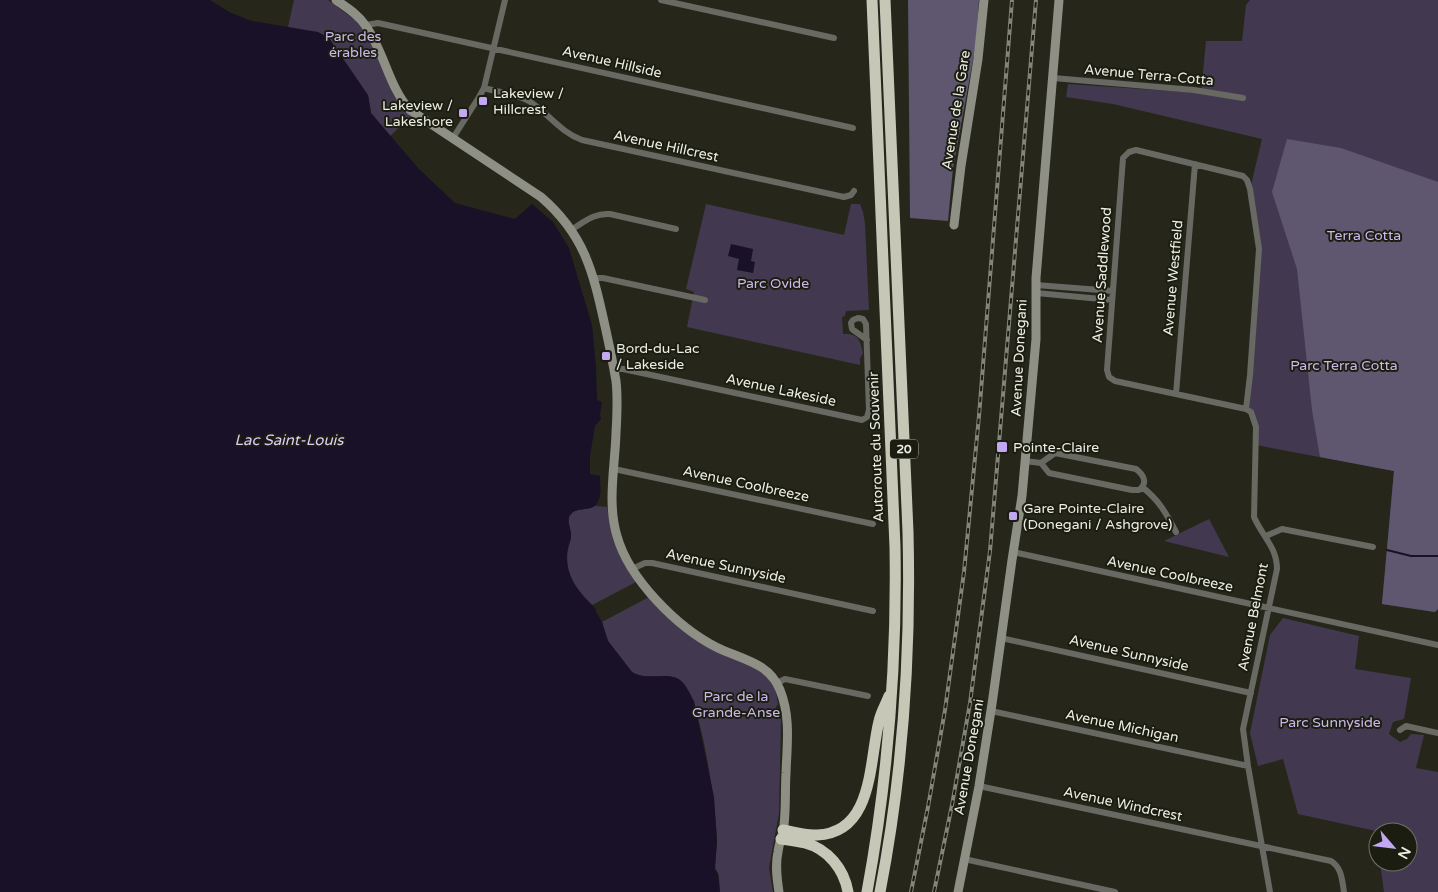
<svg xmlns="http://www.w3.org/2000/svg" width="1438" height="892" viewBox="0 0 1438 892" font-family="'Varela Round',sans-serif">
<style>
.green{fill:#423951}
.forest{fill:#5f5670}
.water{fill:#191127}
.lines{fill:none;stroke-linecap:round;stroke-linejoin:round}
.stream{stroke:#191127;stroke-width:2}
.street{stroke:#686962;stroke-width:6}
.secondary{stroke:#8e8f85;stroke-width:9}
.highway{stroke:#c6c7b7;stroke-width:11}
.rail-casing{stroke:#84857a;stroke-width:4}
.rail{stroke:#1c1d11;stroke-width:2;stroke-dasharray:5.5;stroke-linecap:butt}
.poi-dot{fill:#c2a7f2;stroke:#1c1d11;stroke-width:2}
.labels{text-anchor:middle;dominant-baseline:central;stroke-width:4;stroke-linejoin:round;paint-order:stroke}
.shield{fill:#1c1d11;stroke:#aeafa5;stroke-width:1}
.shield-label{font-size:12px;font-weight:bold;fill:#ecede4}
.park-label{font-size:14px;fill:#cbb9ec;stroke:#1c1d11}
.street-label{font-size:14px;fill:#ecede4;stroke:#1c1d11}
.poi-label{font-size:14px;fill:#ecede4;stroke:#1c1d11;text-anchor:start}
.water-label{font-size:15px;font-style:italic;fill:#ddcbff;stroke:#1c1d11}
</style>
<rect width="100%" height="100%" fill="#26271a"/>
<path class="green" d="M294,0H328L355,20L370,39L394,96L399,103L411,116L390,136L371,113L368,95L288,27Z
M1250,0H1438V609L1435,612L1382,604L1394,471L1256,445V427L1246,409L1259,249L1250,189L1262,139L1113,104L1066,97L1068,84L1201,93L1206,41H1242L1246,5Z
M706,204L844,235L851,204H860L863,212L865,224L869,310L846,311L845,316L842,317L843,334C858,333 860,340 863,353L860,358V365L687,327L694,292L686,289Z
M595,506L607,507C613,539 616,555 636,582L592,605C576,593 564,571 568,550C568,545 572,540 571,535C571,527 565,520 572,513C578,508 588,510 595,506Z
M1209,519L1229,557L1164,541Z
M649,597C667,616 686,634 708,647C729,660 761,662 774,686C776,691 777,698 778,705L776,706L779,718L781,719L779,813L769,868L773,892H720C719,886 720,879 718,873C715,867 716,873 715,866C715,857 717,848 717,839C716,809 702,697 680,680C669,671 649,682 632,672L608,641L602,622Z
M1283,618L1359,636L1355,669L1411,678L1404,719L1393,722L1389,734L1400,742L1407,739L1411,734L1424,735L1416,768L1438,772V892H1384L1380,862H1408V832H1378V844L1376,831L1298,814L1283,759L1258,766L1250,733L1270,635Z"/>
<path class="forest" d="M908,0H979L976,44L953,168L948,221L910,218Z
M1287,139L1341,148L1438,182V609L1435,612L1382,604L1394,471L1320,457L1312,410L1297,269L1272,192Z"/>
<path class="water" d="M0,0H210L231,13L252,21L318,32L329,38L368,95L371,113L419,169L455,203L515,219L532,204L553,222L569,248L592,325L596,367L597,400L602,402L600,415L601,419L595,426L590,456V474L600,476C600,483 601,490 600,496C596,516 578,504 570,515C566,522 572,530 571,537C570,542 568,547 567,552C565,578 580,593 596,609L595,610L602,622L608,641L632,672C648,682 669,670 681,681C688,687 690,695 694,701L714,797L717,841L715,869L718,874L720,892H0Z
M731,244L753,249L751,261L755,262L753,273L737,270L739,259L728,256Z"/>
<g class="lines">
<path class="stream" d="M1387,550L1411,556H1438"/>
<path class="street" d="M661,0L834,38
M366,25L378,23L853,128
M1053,78L1194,90L1243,98
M484,88C498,92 516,94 529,101C548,113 560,132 582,140L844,197L851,195L854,191
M453,138L479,97L484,88L505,0
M571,230C584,222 594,213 610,214L676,229
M593,278H603L705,300
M1036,285L1113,291
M1036,293L1112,300
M614,369H623L862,420L867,417L869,410L866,324L863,319L858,318L853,320L851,323L852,329L867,340
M1176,394L1195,164
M1246,409L1115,381L1109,377L1107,370L1123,158L1129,152L1136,150L1243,176L1247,180L1250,189L1259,249L1250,375L1246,409L1251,412L1256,427L1254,517C1262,536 1277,547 1277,569L1243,729L1248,766L1270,892
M1055,453L1136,469C1144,475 1148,483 1139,490H1132L1049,473L1041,463Z
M1025,461L1041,463
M614,469L873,524
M1142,487C1159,500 1166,513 1176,532
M1266,536L1282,529L1373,547
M1013,552L1438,645
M632,569L645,563H652L873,611
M1001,638L1251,693
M777,683L785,679L868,696
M991,711L1248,766
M1400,730L1406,726L1438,733
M979,786L1331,861C1342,868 1342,880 1344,892
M964,859L1115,892"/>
<path class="secondary" d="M336,0C346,7 358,14 365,25C384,50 389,88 410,110L541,197C585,235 593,272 605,326C609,344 613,363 616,381C618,398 617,416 616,433C615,467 607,503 617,536C629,579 677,627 716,647C740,659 769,662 780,690C791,717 787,745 786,773C785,790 786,808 784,825C783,834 779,843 778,852C775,865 777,879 779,892
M954,225L961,166L978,59L984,0
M958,892L979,786L992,704L1012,560L1022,496L1036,339V278L1059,0"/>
<path class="highway" d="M783,830C794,832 806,836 817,835C874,833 869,761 879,721C881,712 886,704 889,696
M781,839C789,840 797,841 805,843C828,849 844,869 848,892
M867,892C888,778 897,663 895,547L872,0
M880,892C903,774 911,653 908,532L885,0"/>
<defs>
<path id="rail" d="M911,892L928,807L945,710L964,572L979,416L1012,0
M934,892L952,805L970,703L990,551L1036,0"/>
</defs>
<use href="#rail" class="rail-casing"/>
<use href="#rail" class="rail"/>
</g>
<g class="poi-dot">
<rect x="478" y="96" width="10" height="10" rx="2.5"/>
<rect x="458" y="108" width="10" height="10" rx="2.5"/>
<rect x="601" y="351" width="10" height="10" rx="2.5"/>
<rect x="996" y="441" width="12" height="12" rx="2.5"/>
<rect x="1008" y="511" width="10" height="10" rx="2.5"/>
</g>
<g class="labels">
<rect class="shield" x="890" y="439.5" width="28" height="19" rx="4"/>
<g class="shield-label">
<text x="904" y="449">20</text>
</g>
<g class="park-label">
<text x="353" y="36">Parc des<tspan x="353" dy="16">érables</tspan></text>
<text x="1364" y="235">Terra Cotta</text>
<text x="773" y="283">Parc Ovide</text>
<text x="1344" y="365">Parc Terra Cotta</text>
<text x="736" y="696">Parc de la<tspan x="736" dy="16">Grande-Anse</tspan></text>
<text x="1330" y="722">Parc Sunnyside</text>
</g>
<g class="street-label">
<text transform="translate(612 62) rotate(13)">Avenue Hillside</text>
<text transform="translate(1149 75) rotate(5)">Avenue Terra-Cotta</text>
<text transform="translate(956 110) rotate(-81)">Avenue de la Gare</text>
<text transform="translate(666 146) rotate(12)">Avenue Hillcrest</text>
<text transform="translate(1102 275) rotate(-86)">Avenue Saddlewood</text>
<text transform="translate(1173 278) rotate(-85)">Avenue Westfield</text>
<text transform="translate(1019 358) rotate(-87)">Avenue Donegani</text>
<text transform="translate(781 390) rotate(12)">Avenue Lakeside</text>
<text transform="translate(876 447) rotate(-92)">Autoroute du Souvenir</text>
<text transform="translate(746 484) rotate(12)">Avenue Coolbreeze</text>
<text transform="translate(726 566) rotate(12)">Avenue Sunnyside</text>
<text transform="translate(1170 574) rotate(12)">Avenue Coolbreeze</text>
<text transform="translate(1253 617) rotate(-79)">Avenue Belmont</text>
<text transform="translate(1129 653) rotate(13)">Avenue Sunnyside</text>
<text transform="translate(1122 726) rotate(12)">Avenue Michigan</text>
<text transform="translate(969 757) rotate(-80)">Avenue Donegani</text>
<text transform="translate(1123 804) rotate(12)">Avenue Windcrest</text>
</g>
<g class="poi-label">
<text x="493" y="93">Lakeview /<tspan x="493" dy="16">Hillcrest</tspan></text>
<text x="453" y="105" text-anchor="end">Lakeview /<tspan x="453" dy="16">Lakeshore</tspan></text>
<text x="616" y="348">Bord-du-Lac<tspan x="616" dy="16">/ Lakeside</tspan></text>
<text x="1013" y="447">Pointe-Claire</text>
<text x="1023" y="508">Gare Pointe-Claire<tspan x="1023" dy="16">(Donegani / Ashgrove)</tspan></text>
</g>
<g class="water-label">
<text x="289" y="440">Lac Saint-Louis</text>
</g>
</g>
<g transform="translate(1393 847) rotate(118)"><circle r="24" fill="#1c1d11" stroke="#6f7065"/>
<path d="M0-4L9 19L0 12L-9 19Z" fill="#c2a7f2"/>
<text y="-8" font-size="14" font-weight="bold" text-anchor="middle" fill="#ecede4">N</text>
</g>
</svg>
